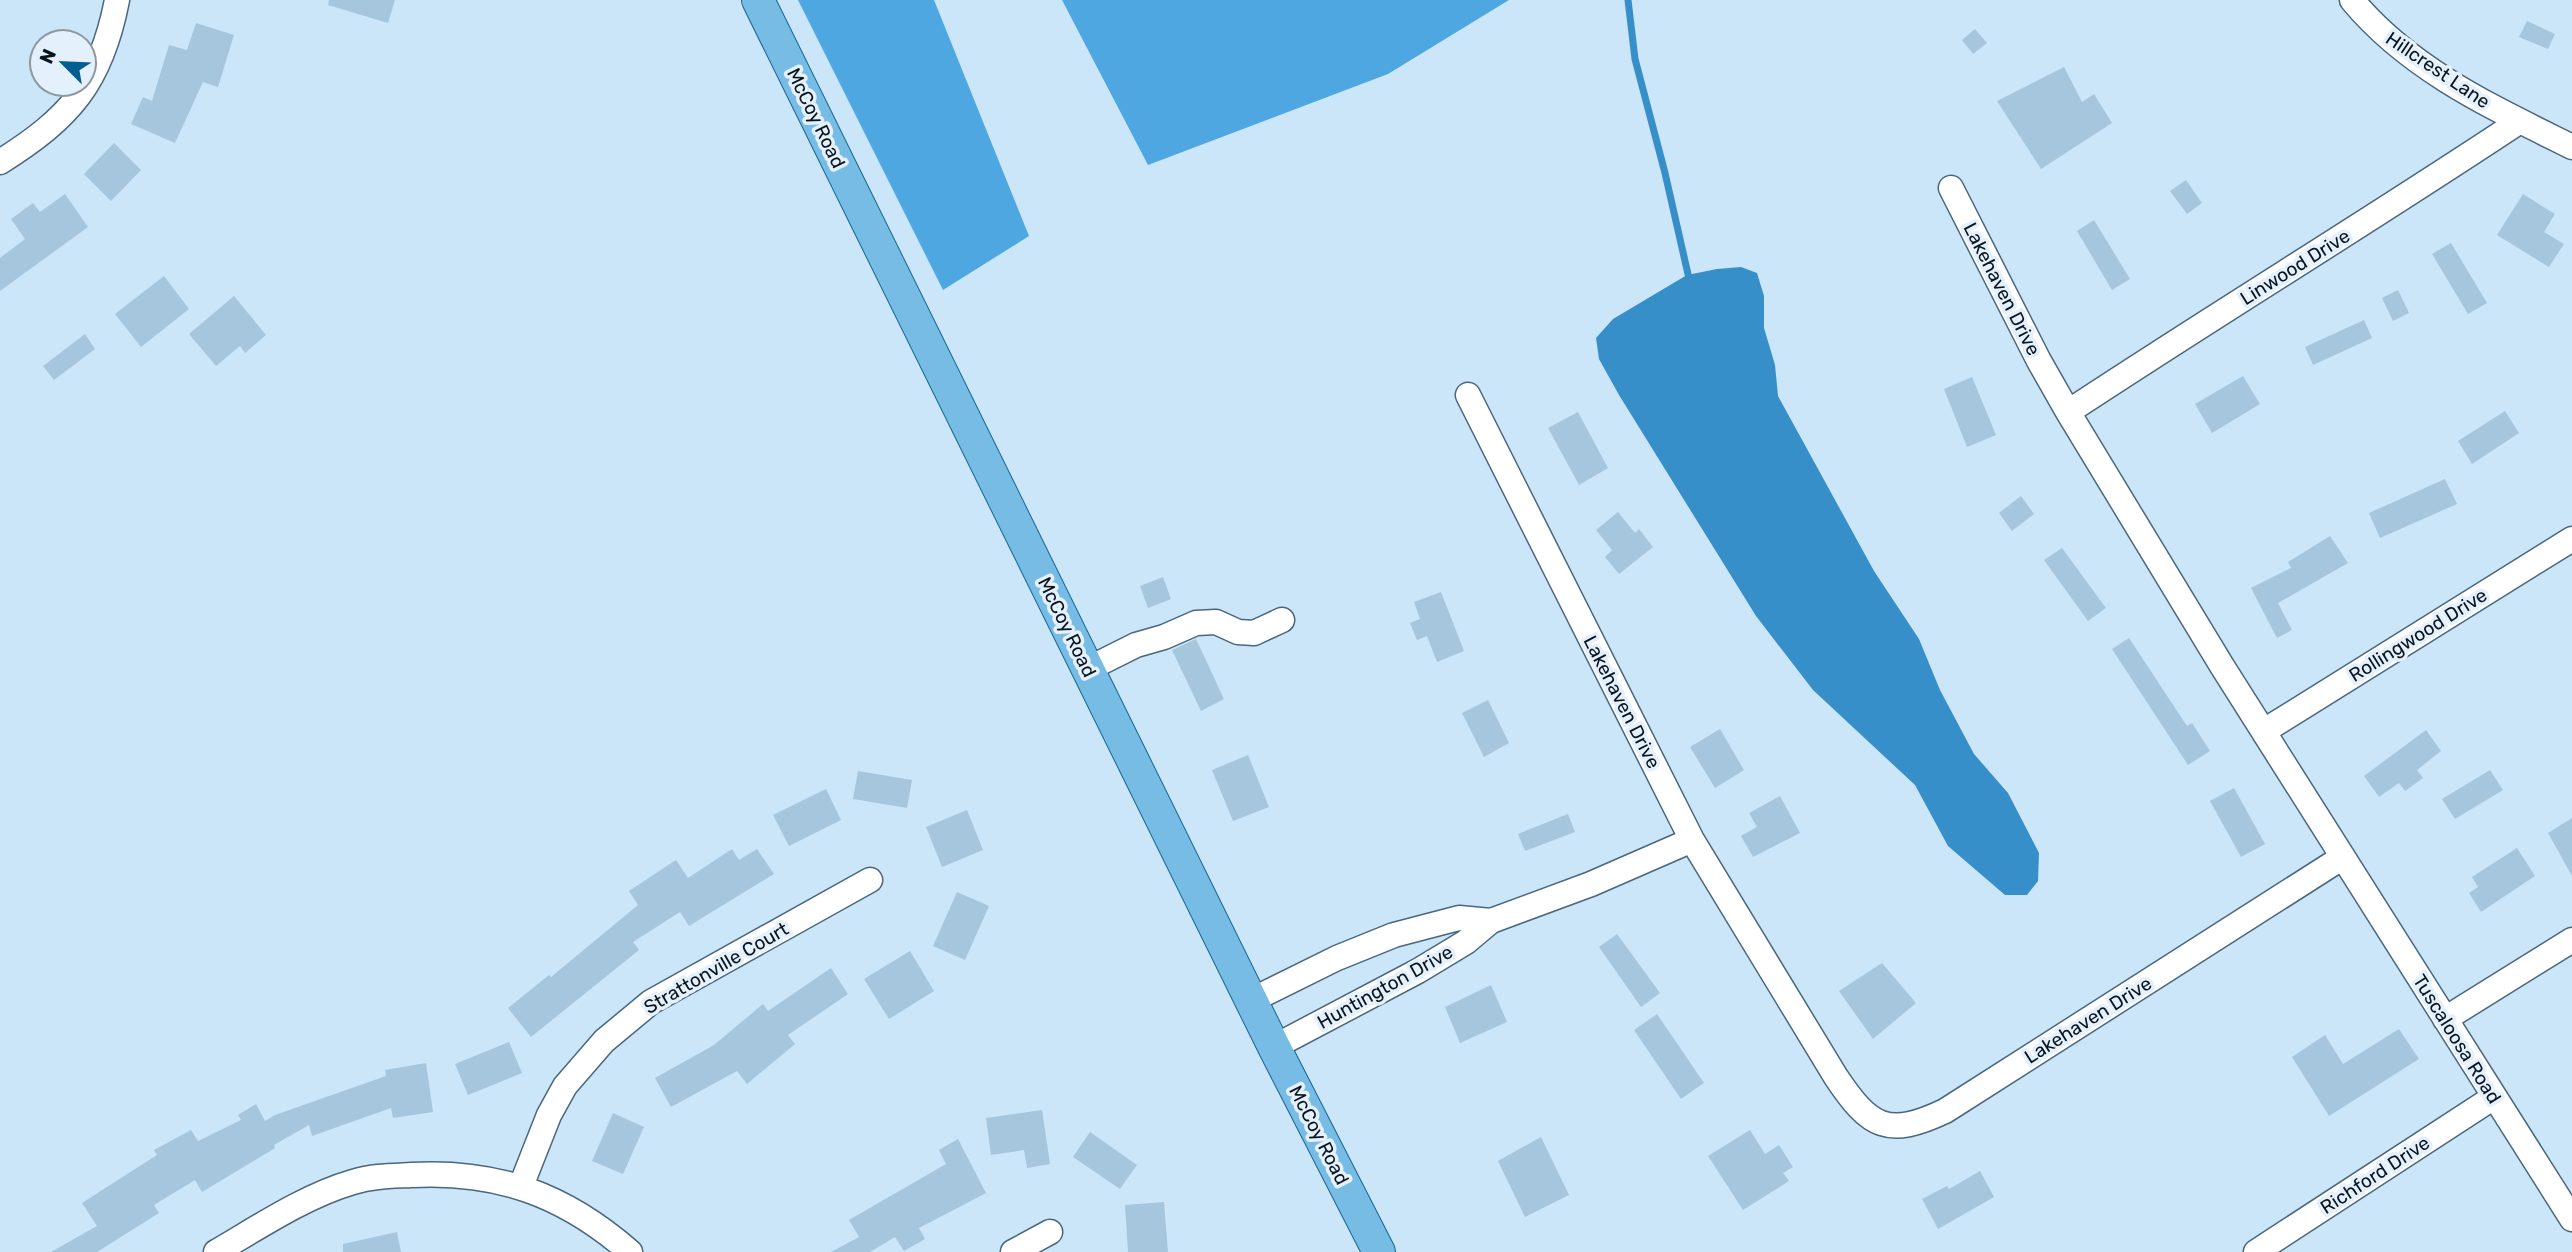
<svg xmlns="http://www.w3.org/2000/svg" width="2572" height="1252" viewBox="0 0 2572 1252" font-family="Rubik,sans-serif">
<style>
.forest{fill:#4fa7e2}
.water{fill:#368fc9}
.lines{fill:none;stroke-linecap:round;stroke-linejoin:round}
.stream{stroke:#368fc9;stroke-width:7}
.building{fill:#a6c6de}
.minor-casing{stroke:#4a677d;stroke-width:27}
.major-casing{stroke:#146593;stroke-width:34}
.minor{stroke:#fff;stroke-width:24}
.major{stroke:#76bce5;stroke-width:32}
.labels{text-anchor:middle;dominant-baseline:central;stroke-width:7;stroke-linejoin:round;paint-order:stroke}
.street-label{font-size:19px;fill:#09141d;stroke:#e4f0fb}
</style>
<rect width="100%" height="100%" fill="#cbe5f9"/>
<path class="forest" d="M798,0H934L1029,236L943,290Z
M1062,0H1509L1388,74L1148,165Z"/>
<path class="water" d="M1741,267L1757,273L1764,296V328L1775,365L1778,396L1874,571L1919,639L1940,690L1974,754L2008,793L2039,853L2038,881L2027,895H2005L1948,846L1915,785L1813,690L1756,616L1619,395L1599,359L1596,338L1613,319L1687,275L1717,269Z"/>
<g class="lines">
<path class="stream" d="M1628,0L1635,59L1665,173L1690,283"/>
</g>
<path class="building" d="M329,0H395L388,23L328,5Z
M2527,21L2555,34L2548,49L2519,37Z
M196,23L234,35L218,87L203,82L175,143L131,124L143,97L152,101L169,45L187,50Z
M1975,29L1987,43L1973,54L1962,40Z
M2064,67L2082,102L2094,94L2112,123L2041,169L1997,101Z
M114,143L141,170L111,201L84,174Z
M2186,180L2202,203L2187,214L2170,191Z
M65,194L88,227L0,291V258L25,239L11,219L33,203L40,212Z
M2523,194L2555,214L2544,232L2564,244L2549,267L2497,235Z
M2094,220L2130,279L2112,290L2077,231Z
M2451,243L2487,303L2468,314L2432,254Z
M164,276L189,309L141,347L115,314Z
M2398,290L2409,313L2393,321L2382,298Z
M234,296L266,335L245,353L240,346L216,366L189,334Z
M2364,320L2372,338L2313,365L2305,347Z
M85,334L95,349L54,380L43,366Z
M2243,376L2260,404L2212,433L2195,404Z
M1972,377L1996,435L1967,447L1944,389Z
M2505,411L2519,433L2472,464L2458,441Z
M1578,412L1608,468L1579,485L1548,428Z
M2445,479L2457,504L2380,538L2369,513Z
M2021,496L2034,514L2012,531L1999,513Z
M1618,512L1635,533L1639,529L1653,547L1619,574L1605,557L1612,550L1596,530Z
M2330,536L2348,563L2278,603L2292,630L2277,638L2251,588L2291,568L2288,562Z
M2062,548L2106,608L2088,621L2044,560Z
M1163,577L1171,599L1148,608L1140,586Z
M1441,592L1464,651L1437,662L1427,636L1417,640L1410,623L1420,619L1414,602Z
M2129,638L2187,726L2192,723L2210,751L2188,765L2112,649Z
M1196,639L1224,699L1201,711L1172,650Z
M1488,700L1509,743L1484,757L1462,713Z
M1720,729L1744,770L1715,788L1690,747Z
M2426,730L2441,751L2417,770L2423,778L2405,791L2399,783L2379,797L2364,776Z
M1248,755L1269,807L1233,821L1212,770Z
M2490,770L2503,790L2455,819L2442,799Z
M858,771L912,780L907,808L853,799Z
M2234,788L2265,844L2241,857L2210,801Z
M826,789L841,820L789,846L773,815Z
M1780,796L1800,833L1753,857L1741,836L1757,827L1749,813Z
M967,810L983,850L942,867L926,827Z
M1568,814L1575,832L1525,851L1518,834Z
M2572,818V876L2548,833Z
M2517,848L2535,876L2481,912L2469,893L2478,887L2472,877Z
M732,849L739,860L757,849L774,874L689,926L680,912L633,942L639,950L531,1037L508,1008L549,975L551,977L638,905L629,891L676,860L688,878Z
M957,892L989,906L965,960L933,946Z
M1617,934L1660,993L1641,1007L1599,947Z
M910,951L934,991L889,1019L864,979Z
M1882,963L1916,1003L1873,1039L1839,991Z
M831,968L848,994L788,1035L795,1044L747,1084L737,1071L671,1107L655,1078L714,1045L763,1004L768,1011Z
M1491,985L1507,1022L1460,1043L1445,1007Z
M1657,1014L1704,1083L1681,1099L1634,1030Z
M2399,1029L2419,1059L2329,1116L2292,1057L2325,1035L2343,1064Z
M509,1042L522,1073L468,1095L455,1064Z
M426,1063L433,1112L393,1118L391,1108L312,1136L309,1125L274,1145L275,1148L202,1192L195,1180L154,1205L159,1213L97,1252H51L97,1226L82,1203L157,1155L154,1150L191,1130L198,1141L241,1120L238,1115L256,1104L265,1121L275,1115L386,1076L385,1070Z
M1042,1110L1050,1164L1027,1168L1024,1150L991,1155L986,1118Z
M613,1113L644,1127L623,1174L592,1161Z
M1750,1130L1765,1154L1779,1145L1793,1167L1783,1173L1789,1181L1743,1210L1708,1156Z
M1090,1132L1137,1165L1120,1189L1073,1157Z
M1541,1137L1569,1195L1525,1217L1498,1161Z
M958,1139L986,1193L919,1228L925,1239L904,1251L895,1237L870,1252H831L859,1237L849,1220L946,1164L939,1150Z
M1980,1171L1994,1197L1938,1229L1922,1199L1947,1186L1949,1189Z
M1164,1202L1168,1252H1128L1125,1205Z
M397,1232L401,1252H343V1244Z"/>
<g class="lines">
<defs>
<path id="minor" d="M2352,0C2410,70 2492,107 2572,147
M0,162C70,118 101,83 117,0
M1951,188L2039,361L2068,412L2222,666L2572,1219
M1468,395L1692,840L1836,1077C1870,1128 1888,1138 1945,1111L2343,857
M2068,412C2218,313 2371,220 2520,121
M1088,669L1136,645L1164,637L1196,623L1216,622L1238,632L1254,633L1282,620
M2264,731L2572,539
M1252,1000L1337,958L1394,935L1459,918L1491,921
M2445,1019L2572,940
M1274,1047L1418,971L1466,942L1491,921L1591,884L1692,840
M521,1186L549,1115L565,1086L604,1041L651,1002L870,880
M216,1252C259,1227 305,1196 353,1182C372,1176 391,1176 411,1175C497,1170 565,1195 630,1252
M1013,1252L1050,1232
M2256,1252L2494,1097"/>
<path id="major" d="M758,0L1274,1047L1379,1252"/>
</defs>
<use href="#minor" class="minor-casing"/>
<use href="#major" class="major-casing"/>
<use href="#minor" class="minor"/>
<use href="#major" class="major"/>
</g>
<g class="labels">
<g class="street-label">
<text transform="translate(2438 70) rotate(34)">Hillcrest Lane</text>
<text transform="translate(816 118) rotate(64)">McCoy Road</text>
<text transform="translate(2295 267) rotate(-32)">Linwood Drive</text>
<text transform="translate(2002 289) rotate(63)">Lakehaven Drive</text>
<text transform="translate(1067 627) rotate(64)">McCoy Road</text>
<text transform="translate(2418 635) rotate(-32)">Rollingwood Drive</text>
<text transform="translate(1622 702) rotate(63)">Lakehaven Drive</text>
<text transform="translate(716 968) rotate(-30)">Strattonville Court</text>
<text transform="translate(1385 987) rotate(-29)">Huntington Drive</text>
<text transform="translate(2088 1020) rotate(-32)">Lakehaven Drive</text>
<text transform="translate(2457 1039) rotate(58)">Tuscaloosa Road</text>
<text transform="translate(1319 1135) rotate(63)">McCoy Road</text>
<text transform="translate(2375 1175) rotate(-33)">Richford Drive</text>
</g>
</g>
<g transform="translate(63 63) rotate(294)"><circle r="33" fill="#e4f0fb" stroke="#8c98a2" stroke-width="2"/>
<path d="M0-5L12 26L0 18L-12 26Z" fill="#015e8f"/>
<text y="-10" font-size="19" font-weight="bold" text-anchor="middle" fill="#09141d">N</text>
</g>
</svg>
